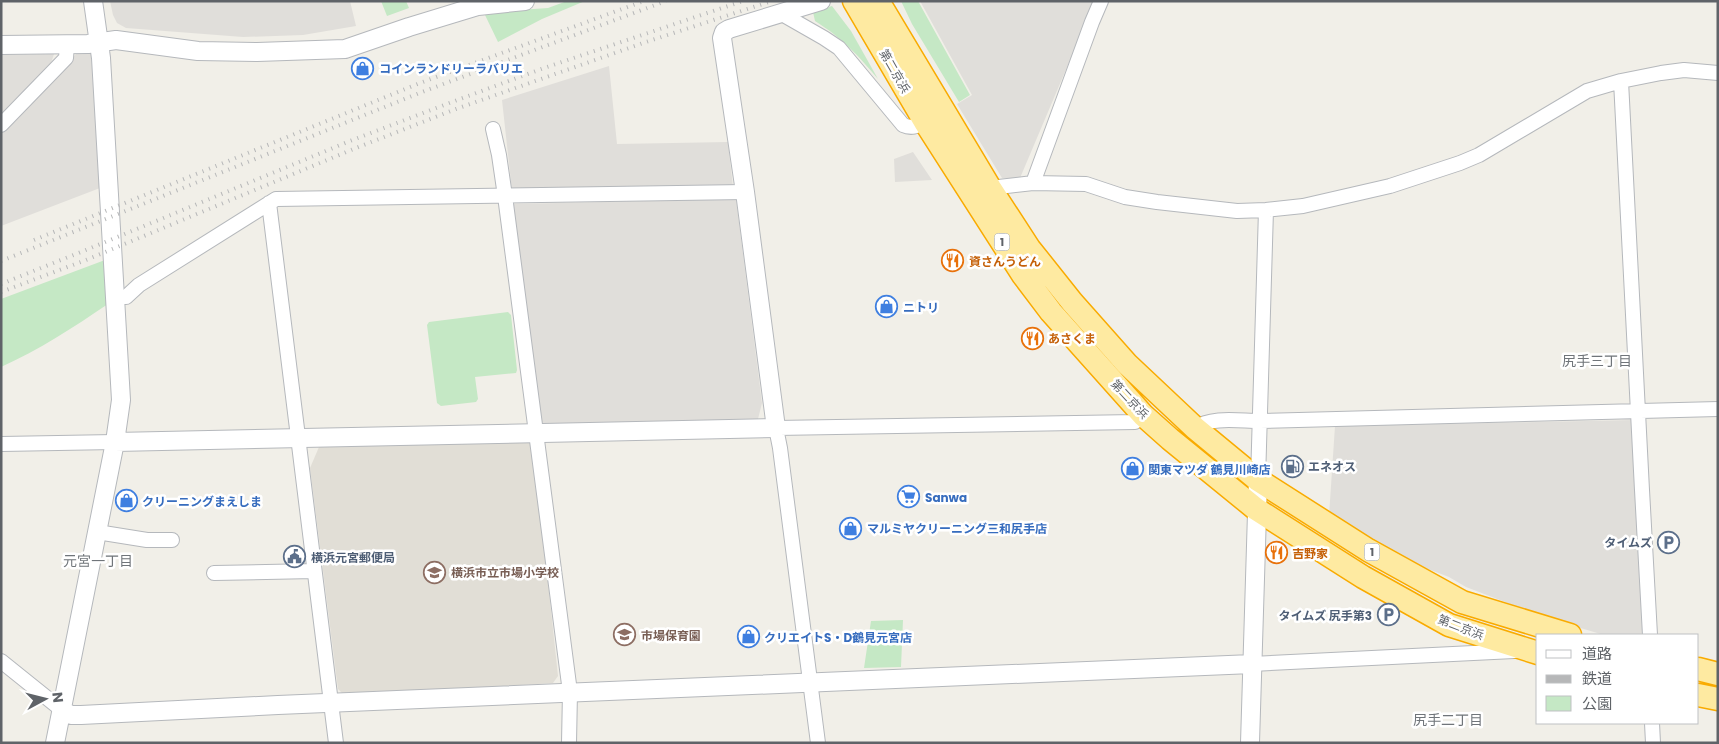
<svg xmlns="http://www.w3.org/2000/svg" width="1719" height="744" viewBox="0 0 1719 744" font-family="Poppins,'Noto Sans JP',sans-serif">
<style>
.industrial{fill:#e0deda}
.education{fill:#e1ded6}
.green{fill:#c5e8c5}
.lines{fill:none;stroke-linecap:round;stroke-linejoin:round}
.minor-casing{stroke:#b5b8bc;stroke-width:16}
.tertiary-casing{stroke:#b5b8bc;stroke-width:20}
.trunk-casing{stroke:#f9ab00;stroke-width:25}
.minor{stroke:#fff;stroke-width:14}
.tertiary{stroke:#fff;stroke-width:18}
.trunk{stroke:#feeaa1;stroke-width:22}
.rail{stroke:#b6b7b8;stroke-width:4;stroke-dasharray:1 6;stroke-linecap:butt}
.labels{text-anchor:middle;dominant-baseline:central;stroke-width:5;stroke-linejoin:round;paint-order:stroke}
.shield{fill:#fff;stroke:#8f9295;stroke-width:1}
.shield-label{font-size:11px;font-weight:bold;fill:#5f6368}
.shop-label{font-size:12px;font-weight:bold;fill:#366cbe;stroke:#fff;text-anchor:start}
.street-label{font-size:12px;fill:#5f6368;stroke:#fff}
.food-label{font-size:12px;font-weight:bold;fill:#c56008;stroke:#fff;text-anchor:start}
.service-label{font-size:12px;font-weight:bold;fill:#4e5e75;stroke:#fff;text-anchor:start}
.education-label{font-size:12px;font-weight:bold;fill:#785e54;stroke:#fff;text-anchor:start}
.neighbourhood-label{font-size:14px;fill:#70757a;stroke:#fff}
</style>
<rect width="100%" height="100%" fill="#f1efe8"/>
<path class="industrial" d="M110,1H350L356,26L303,35L243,37L126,28L117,23L113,15Z
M920,1H1095L1020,178H1002L957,104L972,95Z
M91,53L100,188L1,226V132L76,54Z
M54,54L50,66L1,117V55Z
M609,66L617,144L728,142L733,187L512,191L502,100Z
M913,152L932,180L895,182L894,159Z
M736,199L762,403L758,419L540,425L512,204Z
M1634,420L1646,635H1604L1547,618L1466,587L1449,577L1415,564L1329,516L1335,426Z"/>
<path class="education" d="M529,438L533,441L558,676L553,683L345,696L338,689L310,468L319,447Z"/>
<path class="green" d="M381,1H406L409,8L387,16Z
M567,1H585L542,19L498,42L485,15L503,11L548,8Z
M901,1H918L970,95L959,102L912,24Z
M832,6L851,31L878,79C858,55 842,38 815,21L813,12Z
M105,260L108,304C74,327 39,350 1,367V299Z
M508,312L511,315L517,370L516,373L475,377L478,399L476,402L441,406L437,403L427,325L429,322Z
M903,620L901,667L864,668L871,621Z"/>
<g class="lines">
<defs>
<path id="minor" d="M782,14L824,38L839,48L903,125C912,129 917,126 925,122
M1621,81L1642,490L1650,635
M1,125L66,58L67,45
M493,129L499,155L505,196L570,692L569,743
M1033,183L1092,22L1101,1
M990,188L1033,183L1086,184L1125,197L1157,202L1237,211L1266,210L1303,206L1390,186L1460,163L1479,155L1587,91L1621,81L1661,73L1684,70L1718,73
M269,203L336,743
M115,297H126L139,285L276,199L745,192
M1195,428C1212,416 1239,421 1260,421L1718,409
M1,444L115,442
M1258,480L1266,210
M97,532L147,540H172
M214,573L314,571
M1,661L62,710
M1252,664L1514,651
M1652,723L1653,743
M818,743L780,448L776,428L1135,422L1143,415"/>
<path id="tertiary" d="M1,45L88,44L116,40L198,51L257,52L345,49L409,27L478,6L525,1
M115,442L776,428L745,192L722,38L724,32L729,29L821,1
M62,710L71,715H81L278,705L1252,664
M55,743L115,442L121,400L101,58L93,1
M1250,743L1258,480"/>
<path id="trunk" d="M854,1L925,122L1023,275L1051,312L1143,415L1170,439L1256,509L1363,577L1449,625L1538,653
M878,1L990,188L1029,248L1072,302L1127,364L1195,428L1258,480L1368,550L1462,602L1570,635
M1698,669L1718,674
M1698,695L1718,699"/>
</defs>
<use href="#minor" class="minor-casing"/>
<use href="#tertiary" class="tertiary-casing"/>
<use href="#trunk" class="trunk-casing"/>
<use href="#minor" class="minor"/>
<use href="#tertiary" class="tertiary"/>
<use href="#trunk" class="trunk"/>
<path class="rail" d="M34,240L420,83L644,1
M1,261L422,92L666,1
M1,284L81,252L350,141L460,99L544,68L743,1
M1,292L86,260L356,148L456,109L646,42L772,1"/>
</g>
<defs>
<symbol id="shop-ring" viewBox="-11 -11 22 22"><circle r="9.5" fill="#fff" stroke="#3f7fe0" stroke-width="1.5"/><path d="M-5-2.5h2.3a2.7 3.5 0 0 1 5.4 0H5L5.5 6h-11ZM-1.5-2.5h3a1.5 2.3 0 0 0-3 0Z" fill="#3f7fe0"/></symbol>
<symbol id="restaurant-ring" viewBox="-11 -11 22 22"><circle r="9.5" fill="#fff" stroke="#e8710a" stroke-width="1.5"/><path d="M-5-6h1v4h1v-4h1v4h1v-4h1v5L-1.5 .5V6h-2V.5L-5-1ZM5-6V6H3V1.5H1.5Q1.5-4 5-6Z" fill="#e8710a"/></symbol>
<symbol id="fuel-ring" viewBox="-11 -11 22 22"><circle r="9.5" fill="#fff" stroke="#5c6f8a" stroke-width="1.5"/><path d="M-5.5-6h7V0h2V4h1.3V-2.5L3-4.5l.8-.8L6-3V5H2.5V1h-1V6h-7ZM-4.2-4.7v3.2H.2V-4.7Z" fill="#5c6f8a"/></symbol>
<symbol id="supermarket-ring" viewBox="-11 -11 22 22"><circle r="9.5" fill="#fff" stroke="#3f7fe0" stroke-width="1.5"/><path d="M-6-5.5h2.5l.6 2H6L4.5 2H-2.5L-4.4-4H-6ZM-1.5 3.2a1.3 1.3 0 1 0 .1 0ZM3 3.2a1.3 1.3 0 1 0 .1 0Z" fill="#3f7fe0"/></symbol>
<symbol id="parking-ring" viewBox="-11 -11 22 22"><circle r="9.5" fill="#fff" stroke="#5c6f8a" stroke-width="1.5"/><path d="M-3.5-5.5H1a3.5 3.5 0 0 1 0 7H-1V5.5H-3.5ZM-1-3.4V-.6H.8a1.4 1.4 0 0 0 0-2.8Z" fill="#5c6f8a"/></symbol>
<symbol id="civic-ring" viewBox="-11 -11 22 22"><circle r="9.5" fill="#fff" stroke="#5c6f8a" stroke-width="1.5"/><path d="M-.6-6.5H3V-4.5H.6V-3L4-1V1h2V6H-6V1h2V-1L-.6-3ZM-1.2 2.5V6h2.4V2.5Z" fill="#5c6f8a"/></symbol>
<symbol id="school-ring" viewBox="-11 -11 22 22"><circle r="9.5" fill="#fff" stroke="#8d6e63" stroke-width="1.5"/><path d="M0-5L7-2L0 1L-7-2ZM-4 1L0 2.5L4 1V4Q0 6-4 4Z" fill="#8d6e63"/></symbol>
</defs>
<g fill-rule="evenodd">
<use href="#shop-ring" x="350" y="56" width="25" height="25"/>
<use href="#restaurant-ring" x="940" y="248" width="25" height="25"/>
<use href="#shop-ring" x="874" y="294" width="25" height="25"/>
<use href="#restaurant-ring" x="1020" y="326" width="25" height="25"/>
<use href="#fuel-ring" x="1280" y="454" width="25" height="25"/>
<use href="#shop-ring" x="1120" y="456" width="25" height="25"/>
<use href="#supermarket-ring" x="896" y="484" width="25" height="25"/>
<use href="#shop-ring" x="114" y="488" width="25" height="25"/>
<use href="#shop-ring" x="838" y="516" width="25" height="25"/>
<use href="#parking-ring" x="1656" y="530" width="25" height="25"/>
<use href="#restaurant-ring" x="1264" y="540" width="25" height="25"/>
<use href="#civic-ring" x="282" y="544" width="25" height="25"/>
<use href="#school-ring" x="422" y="560" width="25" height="25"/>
<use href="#parking-ring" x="1376" y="602" width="25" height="25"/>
<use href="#school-ring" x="612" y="622" width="25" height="25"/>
<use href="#shop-ring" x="736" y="624" width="25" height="25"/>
</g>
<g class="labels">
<g class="shield">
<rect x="994.5" y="233.5" width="15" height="17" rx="4"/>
<rect x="1364.5" y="543.5" width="15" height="17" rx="4"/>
</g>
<g class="shield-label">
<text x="1002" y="242">1</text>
<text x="1372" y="552">1</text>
</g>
<g class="shop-label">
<text x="379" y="68">コインランドリーラバリエ</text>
<text x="903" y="307">ニトリ</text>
<text x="1148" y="469">関東マツダ 鶴見川崎店</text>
<text x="925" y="497">Sanwa</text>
<text x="142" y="501">クリーニングまえしま</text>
<text x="867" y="528">マルミヤクリーニング三和尻手店</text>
<text x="764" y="637">クリエイトS・D鶴見元宮店</text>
</g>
<g class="street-label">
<text transform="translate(895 71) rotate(60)">第二京浜</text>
<text transform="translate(1130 399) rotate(47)">第二京浜</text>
<text transform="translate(1461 627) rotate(21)">第二京浜</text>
</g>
<g class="food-label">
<text x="969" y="261">資さんうどん</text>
<text x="1048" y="338">あさくま</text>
<text x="1292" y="553">吉野家</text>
</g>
<g class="service-label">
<text x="1308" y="466">エネオス</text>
<text x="1652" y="542" text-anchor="end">タイムズ</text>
<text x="311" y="557">横浜元宮郵便局</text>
<text x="1372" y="615" text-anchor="end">タイムズ 尻手第3</text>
</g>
<g class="education-label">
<text x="451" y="572">横浜市立市場小学校</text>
<text x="641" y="635">市場保育園</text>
</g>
<g class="neighbourhood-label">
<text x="1597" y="361">尻手三丁目</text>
<text x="98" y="561">元宮一丁目</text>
<text x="1448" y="720">尻手二丁目</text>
</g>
</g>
<rect width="1719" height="744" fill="none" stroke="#5f6368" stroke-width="5"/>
<rect x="1536" y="634" width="162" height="90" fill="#ffffff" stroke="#bfc1c3"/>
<rect x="1546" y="650" width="25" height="8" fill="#ffffff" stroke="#bfc1c3"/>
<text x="1582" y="659" font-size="15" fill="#5f6368">道路</text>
<rect x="1546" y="675" width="25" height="8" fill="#b6b7b8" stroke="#bfc1c3"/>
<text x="1582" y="684" font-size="15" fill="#5f6368">鉄道</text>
<rect x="1546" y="696" width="25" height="15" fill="#c5e8c5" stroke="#bfc1c3"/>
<text x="1582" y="709" font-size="15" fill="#5f6368">公園</text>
<g transform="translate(45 699) rotate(83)" stroke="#ffffff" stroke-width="4" paint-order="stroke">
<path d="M0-4L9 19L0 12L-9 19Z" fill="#5f6368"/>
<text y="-8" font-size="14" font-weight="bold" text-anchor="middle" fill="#5f6368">N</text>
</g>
</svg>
